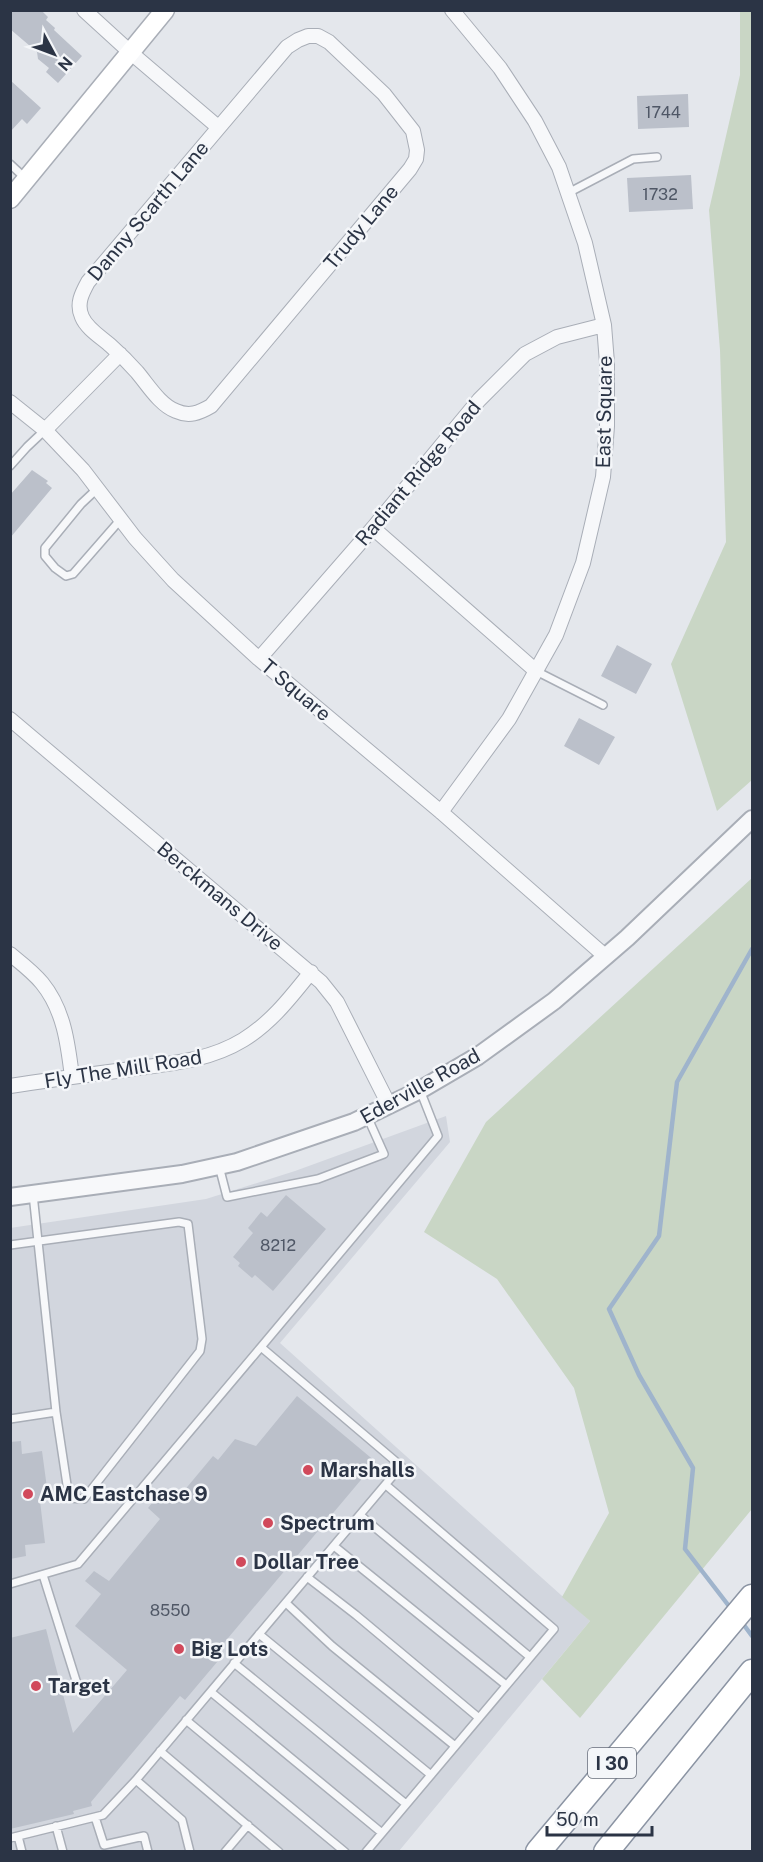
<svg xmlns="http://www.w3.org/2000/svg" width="763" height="1862" viewBox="0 0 763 1862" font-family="'Public Sans',sans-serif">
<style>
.built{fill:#d2d6de}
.green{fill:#c9d6c5}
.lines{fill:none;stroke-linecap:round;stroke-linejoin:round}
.stream{stroke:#9fb4cc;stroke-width:4.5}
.building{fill:#bbc0ca}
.service-casing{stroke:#a9aeb7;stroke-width:10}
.minor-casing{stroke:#a9aeb7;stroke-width:16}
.tertiary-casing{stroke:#a9aeb7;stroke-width:20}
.secondary-casing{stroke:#a9aeb7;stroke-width:21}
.motorway-casing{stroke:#8b94a3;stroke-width:27}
.service{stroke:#f7f8fa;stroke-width:7}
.minor{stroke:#f7f8fa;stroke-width:14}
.tertiary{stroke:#f7f8fa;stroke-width:16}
.secondary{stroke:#fff;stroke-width:18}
.motorway{stroke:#fff;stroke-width:24}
.poi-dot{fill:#d1495b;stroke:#f4f6f9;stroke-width:2}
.labels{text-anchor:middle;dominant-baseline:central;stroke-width:5;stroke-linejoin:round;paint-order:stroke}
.number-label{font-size:16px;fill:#4f5766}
.shield{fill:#f4f6f9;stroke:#676e7b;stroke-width:1.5}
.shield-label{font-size:18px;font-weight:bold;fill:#2b3445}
.street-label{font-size:20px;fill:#2b3445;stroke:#f4f6f9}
.poi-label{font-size:20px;font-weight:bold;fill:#2b3445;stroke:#f4f6f9;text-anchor:start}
</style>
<rect width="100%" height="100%" fill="#e4e7ec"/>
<path class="built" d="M446,1116L450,1142L280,1343L590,1621L399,1851H11L10,1228L206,1199L295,1171Z"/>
<path class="green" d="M740,11H752V780L717,811L671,664L726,542L720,350L709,210L740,75Z
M752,878V1509L580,1718L542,1679L590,1621L562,1597L609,1513L574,1388L497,1279L424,1232L486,1122Z"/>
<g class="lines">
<path class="stream" d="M732,1610L685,1549L693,1468L639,1375L609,1309L659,1236L677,1082L752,949
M741,1621L752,1636"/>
</g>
<path class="building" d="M10,10H41L48,17L46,20L55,28L54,30L82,56L58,83L46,72L49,68L38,59L37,52L10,29Z
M10,80L41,108L27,124L22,119L10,132Z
M688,94L689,127L638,129L637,96Z
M691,175L693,209L629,212L627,178Z
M32,470L48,481L46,483L52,488L10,538V495Z
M617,645L652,664L636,694L601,676Z
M579,718L615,737L599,765L564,746Z
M286,1195L326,1229L273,1291L255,1275L252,1278L238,1266L240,1263L233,1257L253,1233L248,1228L261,1212L267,1217Z
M297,1396L376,1462L218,1650L223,1655L185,1700L180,1696L91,1802L92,1806L73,1811L74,1814L10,1829V1638L46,1629L73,1733L127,1670L75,1626L101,1594L85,1581L94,1571L109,1581L160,1519L148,1508L156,1498L173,1504L213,1456L218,1460L235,1439L256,1446Z
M21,1441L22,1454L42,1451L47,1488L44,1489L45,1500L40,1501L45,1543L25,1545L26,1556L10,1559V1442Z"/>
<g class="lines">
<defs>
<path id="service" d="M10,164L25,178
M568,193L633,159L657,157
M10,466L27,447L45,430
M98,488L81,504L45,548V556L55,568L66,576L73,574L121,519
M536,671L603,705
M219,1166L227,1197L318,1179L384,1154L367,1116
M10,1245L179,1222L188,1224L202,1339L200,1351L84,1499L69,1498L56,1412
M261,1347L438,1136L420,1090
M10,1419L56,1412L33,1194
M360,1515L530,1657
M334,1546L506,1685
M43,1575L79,1690
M307,1577L356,1615L479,1718
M10,1584L78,1564L261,1347L401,1466L136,1780L182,1820L190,1852
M286,1603L332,1646L455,1746
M259,1634L431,1775
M234,1663L406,1804
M211,1692L382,1833
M186,1720L345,1852
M160,1751L279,1852
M95,1817L104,1845L144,1836L148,1852
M56,1826L63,1852
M18,1836L22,1852
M10,1838L103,1815L136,1780
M225,1852L248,1825
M366,1852L554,1629L386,1485"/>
<path id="minor" d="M84,10L130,52L218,127
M308,36H318L329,42L384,94L413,131L417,150L416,159L410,169L211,406C199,413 189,417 176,411C160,405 148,385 137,372C129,363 120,354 111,346C101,337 87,329 82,317C76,304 82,293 88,282L287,47L298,40Z
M10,402L45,430L83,470L135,538L173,580L259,659L441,812L605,956
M45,430L120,354
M373,528L536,671
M259,659L373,528L479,400L525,354L557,337L604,325
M10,719L321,982L337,1002L389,1105
M441,812L509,719L556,635L583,563L603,477L607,426V363L604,325L585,243L559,167L535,121L500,68L452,10
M10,954C21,963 33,972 42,983C64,1010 68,1044 72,1077
M10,1086C48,1080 86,1075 124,1070C165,1064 207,1062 243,1040C271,1023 291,997 311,972"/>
<path id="tertiary" d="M10,1197L182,1174L237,1162L354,1122L420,1090L478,1056L554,1001L627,938L752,819"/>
<path id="secondary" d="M10,199L165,10"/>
<path id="motorway" d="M538,1852L752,1597
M606,1852L752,1672"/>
</defs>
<use href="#service" class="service-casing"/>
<use href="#minor" class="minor-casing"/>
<use href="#tertiary" class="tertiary-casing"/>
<use href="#secondary" class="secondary-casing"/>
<use href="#motorway" class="motorway-casing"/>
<use href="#service" class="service"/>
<use href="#minor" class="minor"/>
<use href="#tertiary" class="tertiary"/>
<use href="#secondary" class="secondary"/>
<use href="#motorway" class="motorway"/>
</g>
<g class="poi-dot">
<circle cx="308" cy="1470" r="6"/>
<circle cx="28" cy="1494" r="6"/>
<circle cx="268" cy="1523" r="6"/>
<circle cx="241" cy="1562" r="6"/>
<circle cx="179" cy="1649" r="6"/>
<circle cx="36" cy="1686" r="6"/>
</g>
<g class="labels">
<g class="number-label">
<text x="663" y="112">1744</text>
<text x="660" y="194">1732</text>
<text x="278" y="1245">8212</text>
<text x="170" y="1610">8550</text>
</g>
<rect class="shield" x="588" y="1748" width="48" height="30" rx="4.5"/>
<g class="shield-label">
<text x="612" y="1763">I 30</text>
</g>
<g class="street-label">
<text transform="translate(148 211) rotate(-50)">Danny Scarth Lane</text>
<text transform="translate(361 227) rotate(-50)">Trudy Lane</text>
<text transform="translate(604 412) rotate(-89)">East Square</text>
<text transform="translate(418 473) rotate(-50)">Radiant Ridge Road</text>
<text transform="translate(296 690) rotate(40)">T Square</text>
<text transform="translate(220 896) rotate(40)">Berckmans Drive</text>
<text transform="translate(123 1069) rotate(-9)">Fly The Mill Road</text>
<text transform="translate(420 1086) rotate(-29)">Ederville Road</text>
</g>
<g class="poi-label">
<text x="320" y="1470">Marshalls</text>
<text x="40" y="1494">AMC Eastchase 9</text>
<text x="280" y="1523">Spectrum</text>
<text x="253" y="1562">Dollar Tree</text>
<text x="191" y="1649">Big Lots</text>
<text x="48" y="1686">Target</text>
</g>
</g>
<rect width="763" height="1862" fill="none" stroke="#2b3445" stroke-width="24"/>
<g transform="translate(54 54) rotate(131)" stroke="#f4f6f9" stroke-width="4.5" paint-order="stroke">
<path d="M0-4.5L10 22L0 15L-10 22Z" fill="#2b3445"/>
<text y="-9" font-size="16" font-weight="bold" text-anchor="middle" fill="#2b3445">N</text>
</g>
<path d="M547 1826v9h105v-9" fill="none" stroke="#2b3445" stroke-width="3"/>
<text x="556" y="1826" font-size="18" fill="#2b3445" stroke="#f4f6f9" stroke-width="4.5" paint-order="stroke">50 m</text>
</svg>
